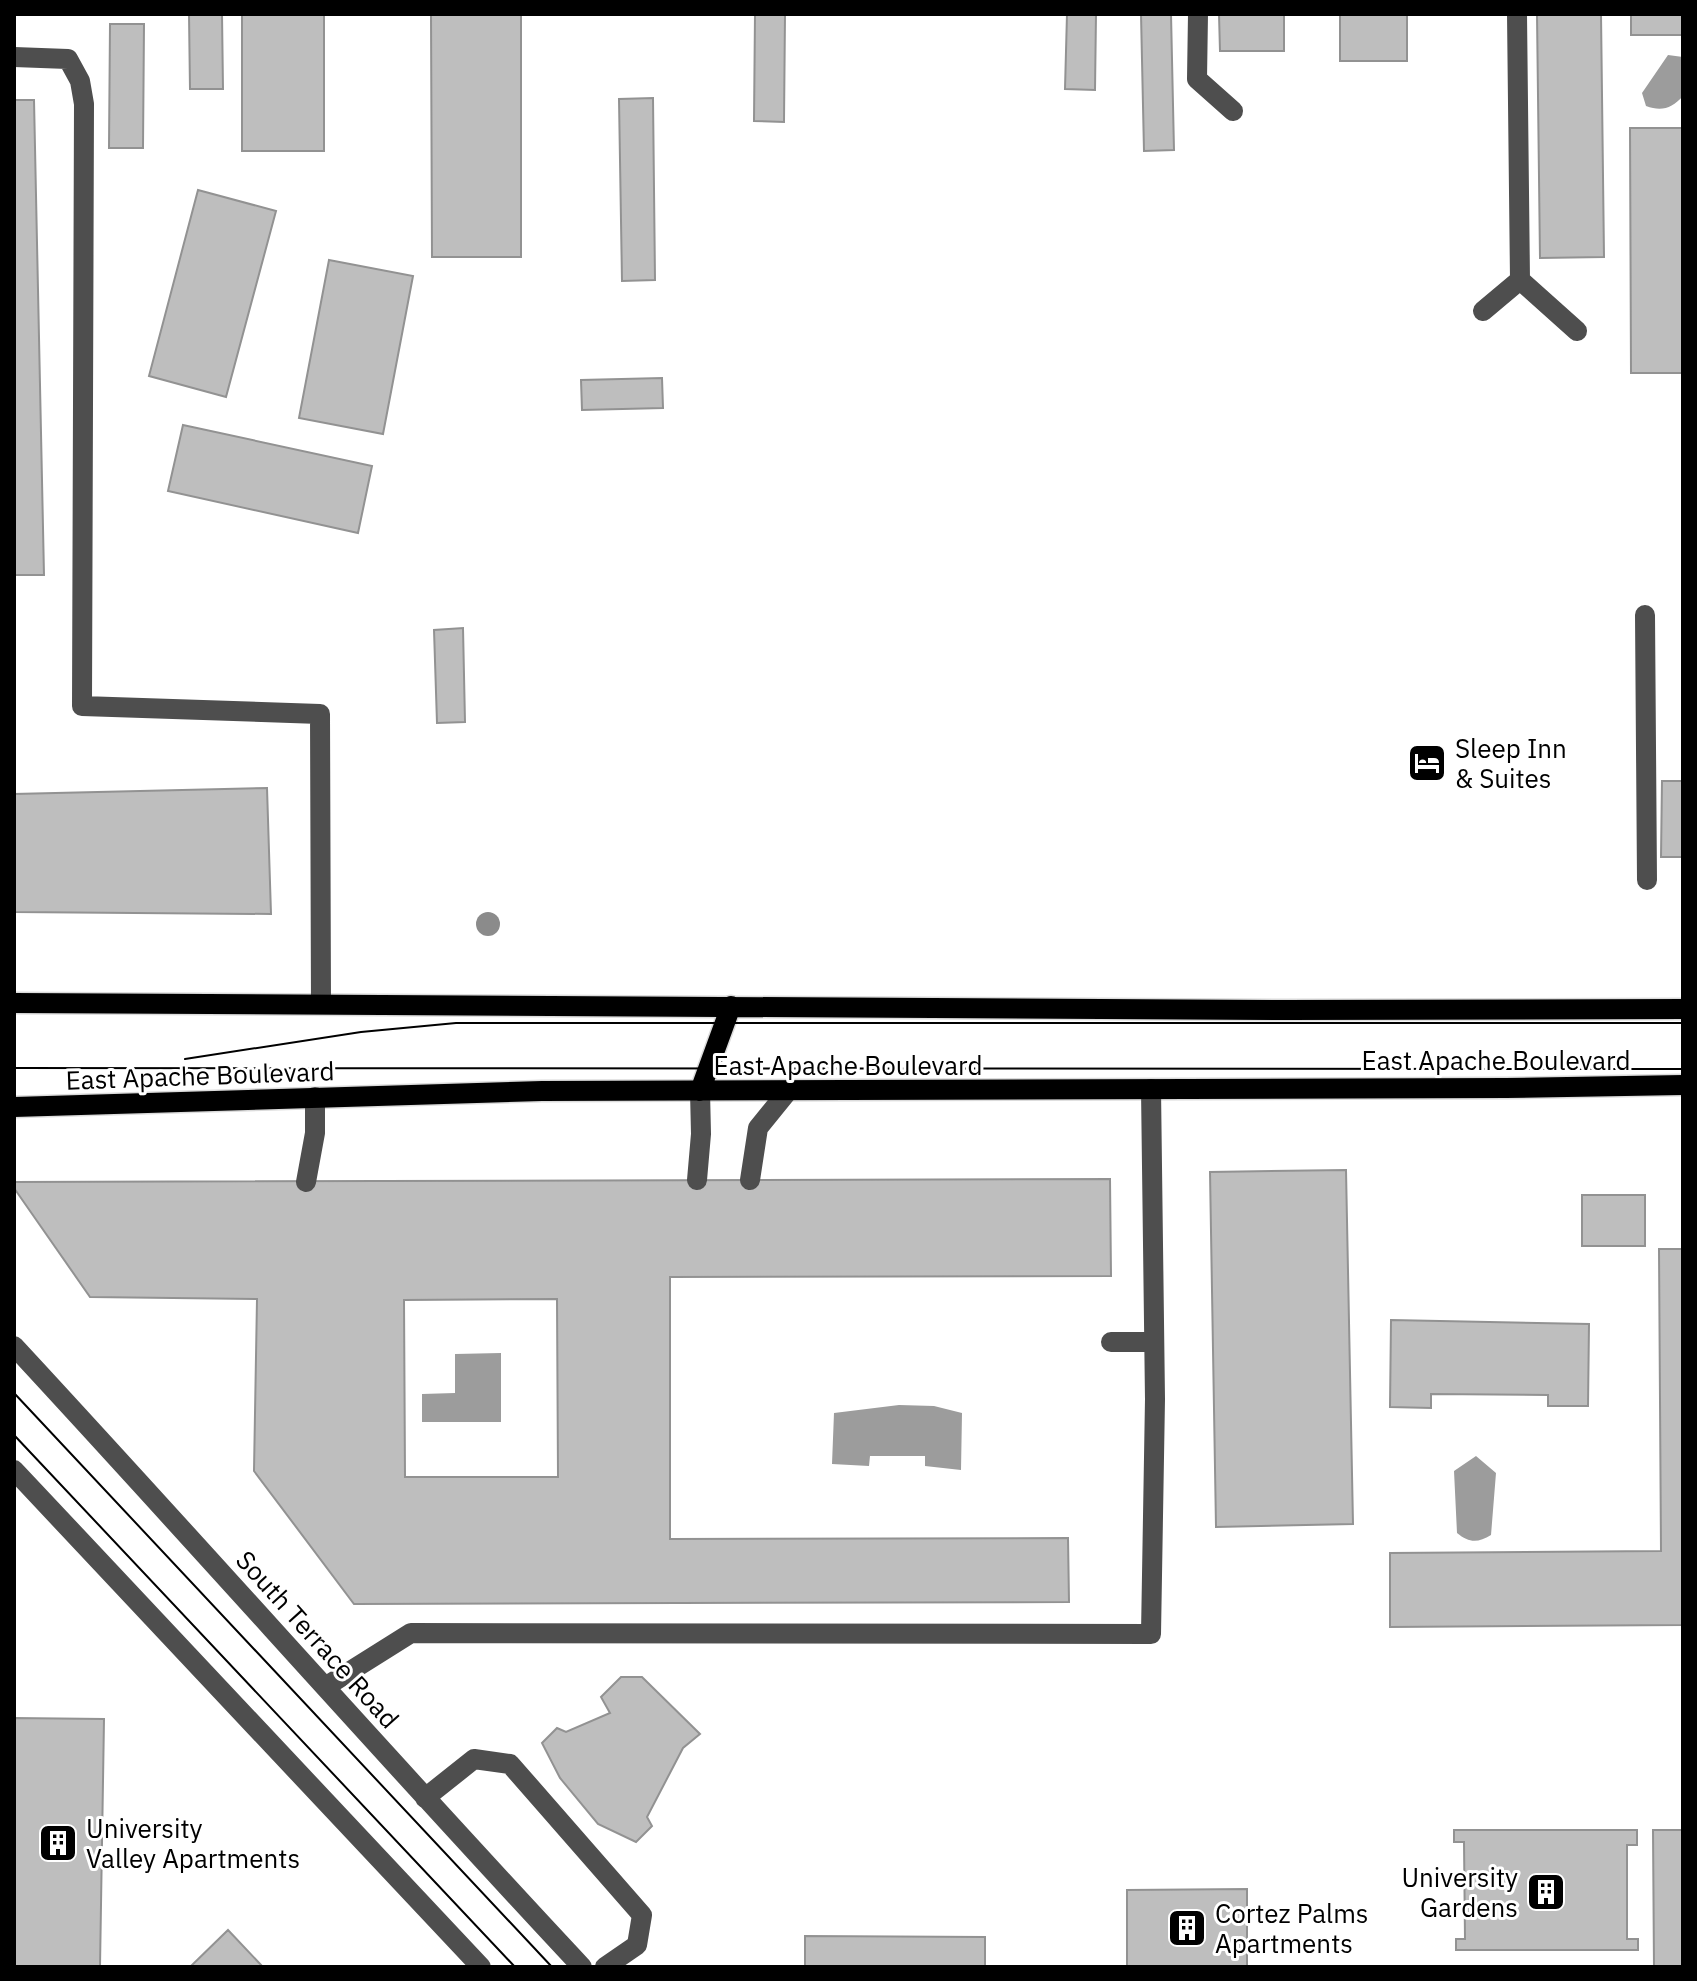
<svg xmlns="http://www.w3.org/2000/svg" width="1697" height="1981" viewBox="0 0 1697 1981" font-family="'IBM Plex Sans',sans-serif">
<style>
.water{fill:#9c9c9c}
.building{fill:#bebebe;stroke:#929292;stroke-width:2;fill-rule:evenodd}
.lines{fill:none;stroke-linecap:round;stroke-linejoin:round}
.major-casing{stroke:#dbdbdb;stroke-width:23}
.minor{stroke:#4e4e4e;stroke-width:20}
.major{stroke:#000;stroke-width:20}
.tram{stroke:#000;stroke-width:2}
.tree{fill:#8b8b8b}
.labels{text-anchor:middle;dominant-baseline:central;stroke-width:6;stroke-linejoin:round;paint-order:stroke}
.poi-label{font-size:26px;fill:#000;stroke:#fff;text-anchor:start}
.street-label{font-size:26px;fill:#000;stroke:#fff}
</style>
<rect width="100%" height="100%" fill="#fff"/>
<path class="water" d="M1668,55L1683,57V96C1672,108 1662,112 1646,106L1642,93Z
M501,1353V1422H422V1394L455,1393V1354Z
M899,1405L934,1406L962,1413L961,1470L925,1466V1456H870L869,1466L832,1464L834,1413Z
M1476,1456L1496,1473L1491,1535C1478,1543 1469,1543 1457,1533L1454,1471Z"/>
<path class="building" d="M189,14H222L223,89H190Z
M242,14H324V151H242Z
M431,14H521V257H432Z
M755,14H785L784,122L754,121Z
M1067,14H1096L1095,90L1065,89Z
M1141,14H1171L1174,150L1144,151Z
M1219,14H1284V51H1220Z
M1340,14H1407V61H1340Z
M1537,14H1601L1604,257L1540,258Z
M1631,14H1683V35H1631Z
M110,24H144L143,148H109Z
M653,98L655,280L622,281L619,99Z
M14,100H34L44,575H14Z
M1630,128H1683V373H1631Z
M198,190L276,211L226,397L149,376Z
M329,260L413,276L383,434L299,418Z
M662,378L663,408L582,410L581,380Z
M183,425L372,466L358,533L168,491Z
M463,628L465,722L437,723L434,630Z
M1662,781H1683V857H1661Z
M267,788L271,914L14,912V794Z
M1346,1170L1353,1524L1216,1527L1210,1172Z
M1110,1179L1111,1276L670,1277V1539L1068,1538L1069,1602L354,1604L254,1471L257,1299L90,1297L14,1188V1182ZM557,1299L558,1477H405L404,1300Z
M1582,1195H1645V1246H1582Z
M1659,1249H1683V1625L1390,1627V1553L1661,1551Z
M1391,1320L1589,1324L1588,1406H1548V1395L1431,1394V1408L1390,1407Z
M621,1677H642L700,1734L683,1748L647,1817L652,1826L636,1842L598,1824L560,1778L542,1743L557,1728L566,1732L610,1713L601,1697Z
M14,1718L104,1719L100,1967H14Z
M1454,1830H1637V1845H1627V1939H1638V1950H1456V1939H1465L1464,1842H1454Z
M1653,1830H1683V1967H1654Z
M1247,1889V1967H1127V1890Z
M228,1930L263,1967H190Z
M805,1936L985,1937V1967H805Z"/>
<g class="lines">
<defs>
<path id="major" d="M14,1003L1285,1010L1683,1009
M700,1091L731,1006
M14,1107L542,1091L1506,1088L1683,1085"/>
</defs>
<use href="#major" class="major-casing"/>
<path class="minor" d="M1198,14L1197,79L1233,111
M1517,14L1520,280
M14,57L68,59L80,81L84,104L82,706L320,714L321,1004
M1483,311L1520,280L1577,331
M1645,615L1647,880
M697,1180L701,1134L700,1091
M750,1180L758,1128L788,1091
M306,1182L315,1133V1097
M1111,1342H1154
M14,1346C205,1552 390,1762 582,1967
M14,1470L481,1967
M325,1687L411,1633L1151,1634L1155,1399L1151,1089
M425,1798L474,1759L510,1764L642,1915L637,1945L605,1967"/>
<use href="#major" class="major"/>
<path class="tram" d="M185,1059L361,1032L456,1023H1683
M14,1068L1683,1069
M14,1393L552,1967
M14,1435L515,1967"/>
</g>
<circle class="tree" cx="488" cy="924" r="12"/>
<defs>
<symbol id="hotel-square" viewBox="-11 -11 22 22"><rect x="-9" y="-9" width="18" height="18" rx="4" fill="#000" stroke="#fff"/><path d="M-6-4.5h1.5V1H6V5H4.5V3h-9V5H-6ZM-4 0a1.8 1.8 0 1 1 3.6 0ZM.5 0V-2.5h3Q6-2.5 6 0Z" fill="#fff"/></symbol>
<symbol id="building-square" viewBox="-11 -11 22 22"><rect x="-9" y="-9" width="18" height="18" rx="4" fill="#000" stroke="#fff"/><path d="M-4-6H4V6H1V3H-1V6H-4ZM-2.5-4.3h1.7v1.8h-1.7ZM.8-4.3h1.7v1.8H.8ZM-2.5-1h1.7V.8h-1.7ZM.8-1h1.7V.8H.8Z" fill="#fff"/></symbol>
</defs>
<g fill-rule="evenodd">
<use href="#hotel-square" x="1405" y="741" width="44" height="44"/>
<use href="#building-square" x="36" y="1821" width="44" height="44"/>
<use href="#building-square" x="1524" y="1870" width="44" height="44"/>
<use href="#building-square" x="1165" y="1906" width="44" height="44"/>
</g>
<g class="labels">
<g class="poi-label">
<text x="1455" y="748">Sleep Inn<tspan x="1455" dy="30">&amp; Suites</tspan></text>
<text x="86" y="1828">University<tspan x="86" dy="30">Valley Apartments</tspan></text>
<text x="1518" y="1877" text-anchor="end">University<tspan x="1518" dy="30">Gardens</tspan></text>
<text x="1215" y="1913">Cortez Palms<tspan x="1215" dy="30">Apartments</tspan></text>
</g>
<g class="street-label">
<text x="1496" y="1060">East Apache Boulevard</text>
<text x="848" y="1065">East Apache Boulevard</text>
<text transform="translate(200 1075) rotate(-2)">East Apache Boulevard</text>
<text transform="translate(318 1639) rotate(48)">South Terrace Road</text>
</g>
</g>
<rect width="1697" height="1981" fill="none" stroke="#000000" stroke-width="32"/>
</svg>
